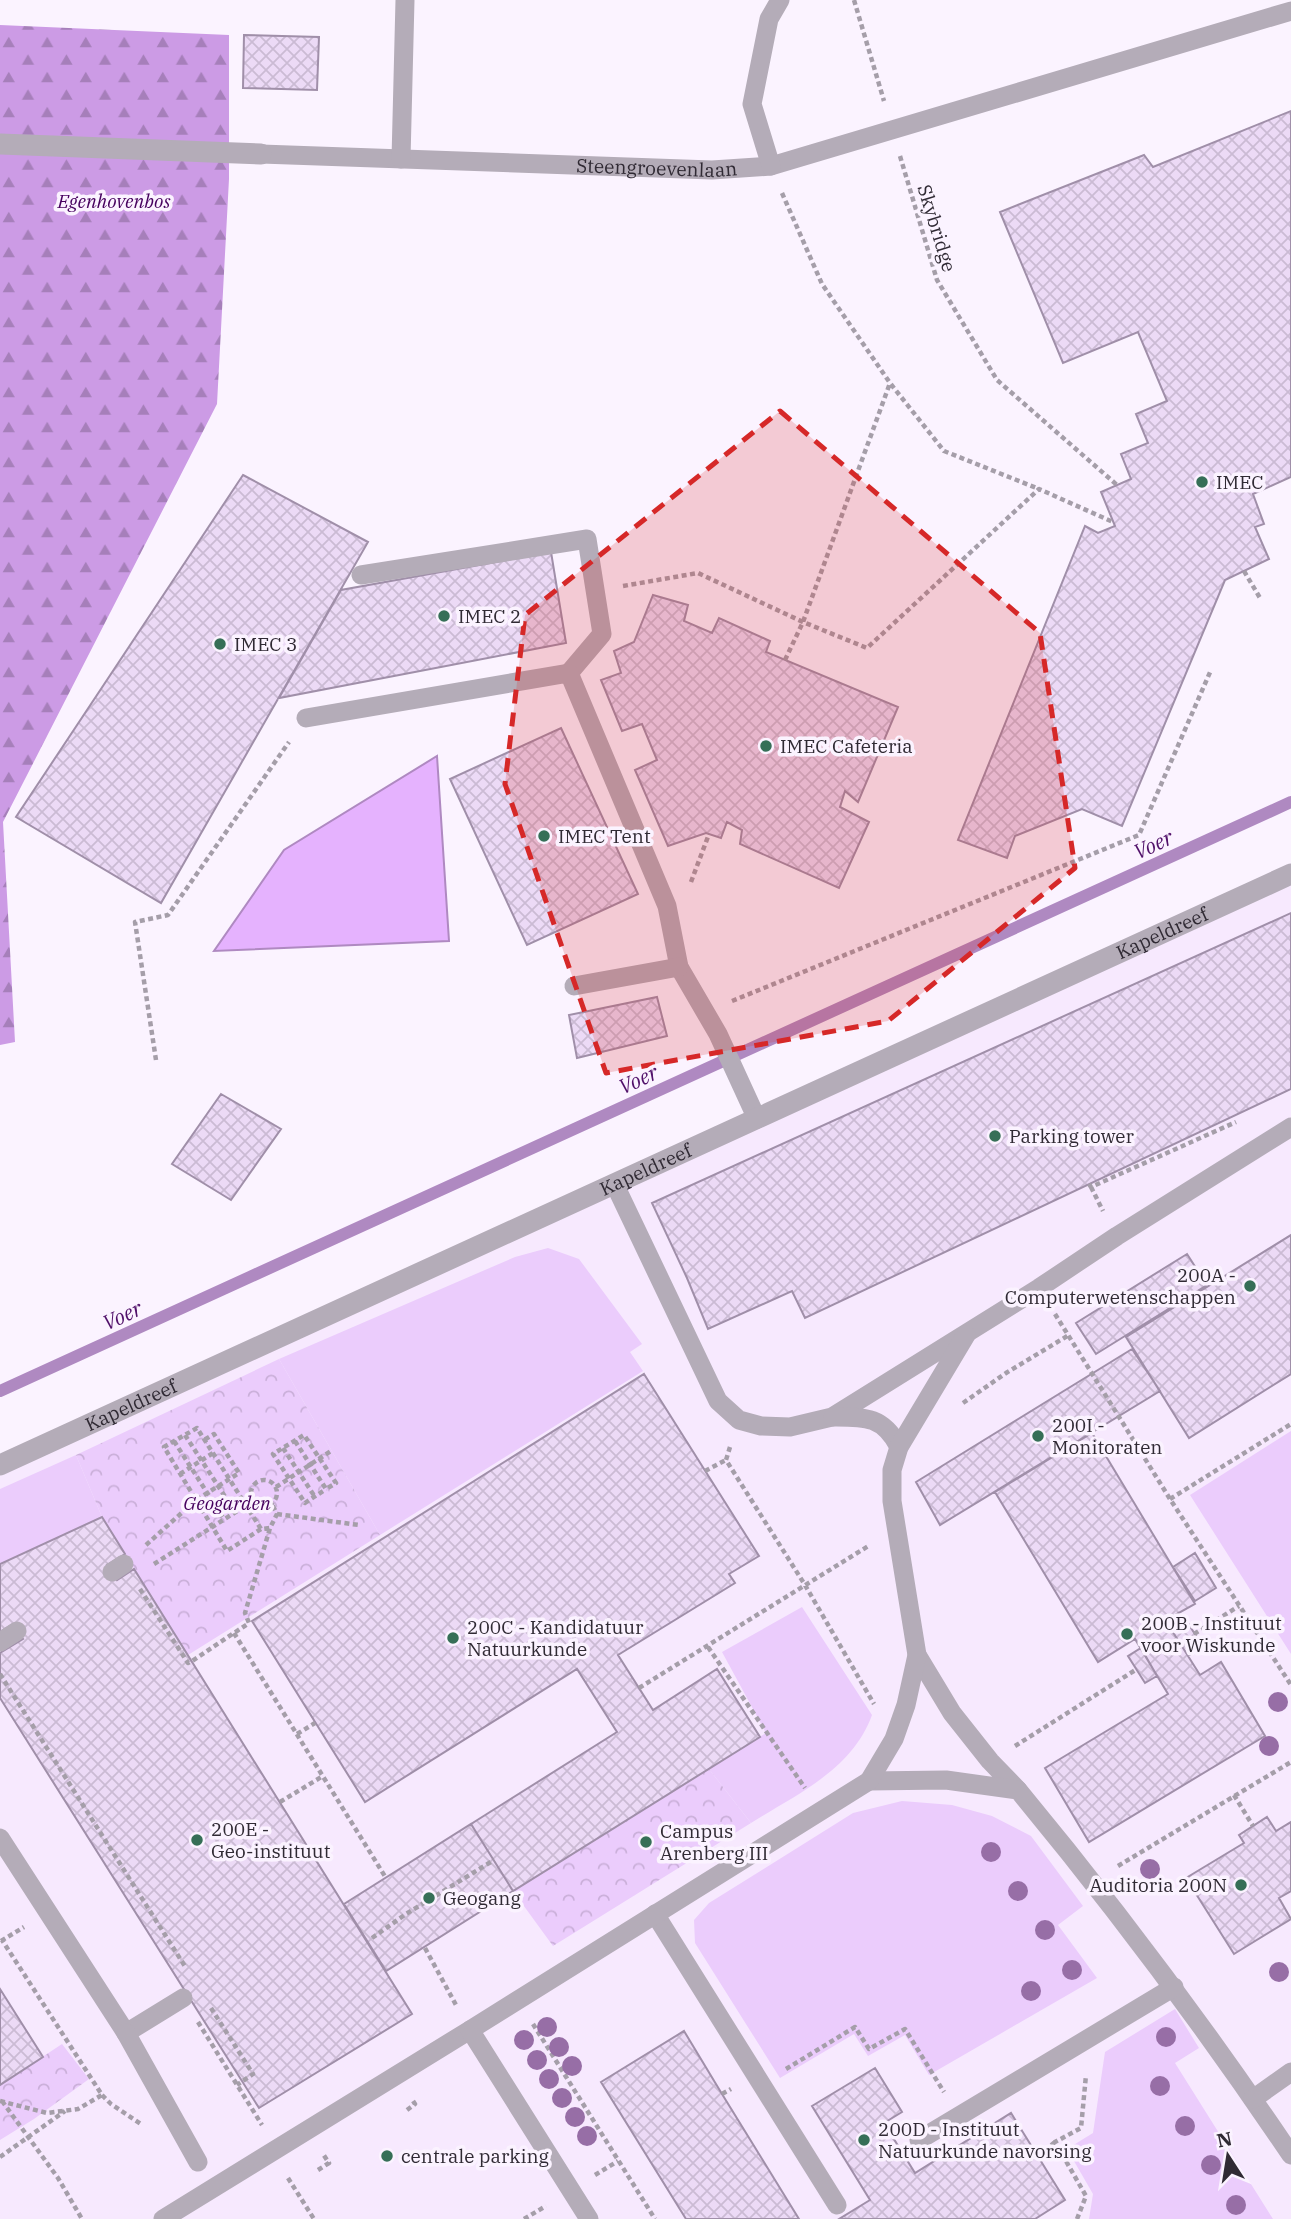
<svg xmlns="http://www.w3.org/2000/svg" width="1291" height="2219" viewBox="0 0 1291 2219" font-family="'IBM Plex Serif',serif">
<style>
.built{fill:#f7e9fe}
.grass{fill:#ebccfc}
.forest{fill:url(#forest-firs)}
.park{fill:url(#park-crowns)}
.water{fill:#e5b2fe;stroke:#af89c1;stroke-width:2}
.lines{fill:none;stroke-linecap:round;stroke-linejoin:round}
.stream{stroke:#af89c1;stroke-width:12}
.building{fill:url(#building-cross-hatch);stroke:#a08fa9;stroke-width:2}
.path{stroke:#a59ea9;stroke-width:4.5;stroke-dasharray:5 3.5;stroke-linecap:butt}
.lane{stroke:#b4acb8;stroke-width:19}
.street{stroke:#b4acb8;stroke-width:21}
.tree{fill:#976ea6}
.marked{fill:#d62828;fill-opacity:0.2;stroke:#d62828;stroke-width:5;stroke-dasharray:14 9;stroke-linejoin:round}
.poi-dot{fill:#366f57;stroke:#fbf3ff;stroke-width:2.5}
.labels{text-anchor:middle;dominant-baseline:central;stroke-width:7;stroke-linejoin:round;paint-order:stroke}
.street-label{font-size:19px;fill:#302a34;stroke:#fbf3ff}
.park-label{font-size:19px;font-style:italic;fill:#46015e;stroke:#fbf3ff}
.poi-label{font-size:19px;fill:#302a34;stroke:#fbf3ff;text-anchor:start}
.water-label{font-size:21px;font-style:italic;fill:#51116a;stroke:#fbf3ff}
</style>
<defs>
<pattern id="forest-firs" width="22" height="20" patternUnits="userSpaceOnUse" patternTransform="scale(1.75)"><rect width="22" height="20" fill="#cc9be5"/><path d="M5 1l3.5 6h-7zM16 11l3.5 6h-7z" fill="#a67fba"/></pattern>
<pattern id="park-crowns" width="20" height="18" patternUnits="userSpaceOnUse" patternTransform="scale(1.75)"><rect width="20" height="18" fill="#ebccfc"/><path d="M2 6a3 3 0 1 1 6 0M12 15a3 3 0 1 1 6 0" fill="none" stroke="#caafd9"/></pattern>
<pattern id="building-cross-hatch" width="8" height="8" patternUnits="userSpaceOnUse" patternTransform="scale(1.75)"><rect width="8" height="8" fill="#ecdaf6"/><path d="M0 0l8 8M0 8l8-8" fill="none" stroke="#cbbbd4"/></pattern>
</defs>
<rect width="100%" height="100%" fill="#fbf3ff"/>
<path class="built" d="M1291,874V2219H0V1465Z"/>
<path class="grass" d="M548,1248L579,1259L642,1344L630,1352L643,1371L380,1535L279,1359L515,1257Z
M1291,1431V1654L1190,1495Z
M76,1455L102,1517L0,1564V1489Z
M802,1607L872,1715C852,1770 797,1794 751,1823L709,1769L766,1733L722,1652Z
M902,1801L952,1805L992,1816L1031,1836L1083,1906L1058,1925L1097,1978L929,2075L905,2035L868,2056L854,2034L780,2078L695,1943L694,1920L709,1903L853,1813Z
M1175,2009L1199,2048L1175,2063L1273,2219H1089L1093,2194L1067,2149L1093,2133L1105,2052Z"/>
<path class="forest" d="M0,25L229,35V179L217,404L3,822L15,1042L0,1045Z"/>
<path class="park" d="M279,1359L380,1535L188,1655L102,1517L76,1455Z
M709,1769L751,1823L553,1946L513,1891Z
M62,2044L89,2079L34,2119L0,2140V2085Z"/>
<path class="water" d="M437,756L449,941L214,951L284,850Z"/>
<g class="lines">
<path class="stream" d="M0,1391L1291,802"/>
</g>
<path class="building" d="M244,35L319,37L317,90L243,88Z
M1291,111V477L1253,494L1264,524L1255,527L1269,559L1225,580L1122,826L1082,809L1015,836L1007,858L958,840L1085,526L1098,533L1115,526L1101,492L1131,479L1121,454L1148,443L1136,414L1167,401L1138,332L1063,363L1000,212L1144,155L1153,167Z
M243,475L368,542L161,903L16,817Z
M551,552L566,643L279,698L341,590Z
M653,595L688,605L684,621L712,633L719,618L770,641L766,652L898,707L858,802L845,791L840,807L869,822L839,888L740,844L742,830L727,822L721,838L706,833L668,846L635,770L657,760L642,724L622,731L601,680L621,673L614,651L634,642Z
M561,728L638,894L527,945L450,779Z
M1291,913V1089L805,1318L792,1291L708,1329L687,1278L652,1203Z
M657,997L667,1036L577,1058L569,1015Z
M221,1094L281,1129L231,1200L172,1164Z
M1291,1235V1374L1189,1438L1126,1337Z
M1187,1254L1207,1285L1096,1354L1076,1323Z
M1132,1349L1160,1391L940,1525L916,1482Z
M644,1374L759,1556L729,1574L735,1583L618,1655L653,1710L717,1669L760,1737L513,1891L471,1824L617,1732L577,1669L365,1802L252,1621Z
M1092,1433L1195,1604L1166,1620L1171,1629L1200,1675L1221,1662L1265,1736L1089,1842L1045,1768L1168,1694L1135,1639L1098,1662L995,1492Z
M102,1517L125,1554L107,1565L117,1580L134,1569L412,2014L259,2108L0,1698V1653L23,1639L13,1624L0,1632V1564Z
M1195,1553L1216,1588L1195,1601L1173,1567Z
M1186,1620L1203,1647L1188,1656L1171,1629Z
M1141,1648L1157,1676L1145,1683L1128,1656Z
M1267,1817L1276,1831L1291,1822V1891L1279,1898L1291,1919L1234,1954L1186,1878L1244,1843L1239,1835Z
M471,1824L513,1891L386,1971L344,1904Z
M0,1989L43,2057L0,2085Z
M684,2031L722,2094L799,2219H686L601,2082Z
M875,2068L902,2112L884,2123L915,2173L1011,2113L1065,2200L1035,2219H839L870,2200L812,2106Z"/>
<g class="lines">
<path class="path" d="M854,0L884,101
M900,156L937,280L997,380L1117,485
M782,193L822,284L890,383L944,451L1039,489
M1244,571L1260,598
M623,586L698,573L803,622L867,648L1039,489L1113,522
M785,660L803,622L890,383
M691,882L709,834
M732,1001L1139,835L1211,670
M156,1060L135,922L168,915L289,742
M1089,1184L1091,1187L1236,1122
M1091,1187L1103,1211
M1055,1314L1170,1499L1291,1685
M963,1403L1006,1373L1069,1335
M185,1435L235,1512
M174,1441L224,1519
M295,1441L326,1489L336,1483L304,1435L273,1454L305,1503L326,1489
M730,1447L726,1460L805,1585L874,1704
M283,1448L315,1497
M705,1471L726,1460
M180,1474L213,1453
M251 1493a13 13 0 1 1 26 0a13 13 0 1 1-26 0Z
M276,1487L331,1451
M1170,1499L1291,1424
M277,1514L359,1525
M261,1529L227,1551L164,1447L197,1428L261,1529L270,1528
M146,1545L196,1500L239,1473L214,1434L204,1440
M154,1564L253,1501
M140,1589L188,1663L192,1661L249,1623L245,1613L270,1528L277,1514L272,1504
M234,1633L386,1878
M1194,1634L1239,1606
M708,1647L805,1788
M0,1674L186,1968
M639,1688L870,1545
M297,1734L315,1723
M1015,1746L1137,1669
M1234,1795L1253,1826
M280,1802L323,1776
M1118,1866L1291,1762
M372,1938L406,1914L494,1860
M1,1941L24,1927
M425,1948L456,2005
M211,2008L253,2074L237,2085
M198,2022L262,2125
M533,2024L655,2219
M786,2069L855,2027L869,2049L905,2029L944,2092
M722,2094L731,2089
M102,2095L111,2104L141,2124
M0,2101L47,2113L78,2109L102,2095L2,1940
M2,2101L58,2178L82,2219
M407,2110L415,2104L413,2101
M1038,2156L1055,2142
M0,2157L65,2111
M318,2170L329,2163L323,2154
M595,2175L618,2161
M288,2178L314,2219
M524,2219L546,2206
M1077,2219L1086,2196L1055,2142L1081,2128L1086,2075"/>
<g class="lane">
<path id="s1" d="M261,154L712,170L771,166L1291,11"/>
<path d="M401,159L405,0"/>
<path d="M771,166L752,104L769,19L780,0"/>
<path d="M361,575L587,539L602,634L569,673"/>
<path d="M306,718L569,673L667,906L679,967L718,1034L757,1119"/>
<path d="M574,986L679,967"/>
<path d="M615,1185L718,1401L739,1420L761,1426L790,1427L832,1417L1039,1288L1117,1236L1291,1127"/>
<path d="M833,1417C865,1417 883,1416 899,1447"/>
<path d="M112,1572L124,1564"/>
<path d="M0,1642L17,1631"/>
<path d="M917,1655L952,1713L990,1761L1018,1790"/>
<path d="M869,1781L946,1780L1018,1790C1115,1907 1206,2029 1291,2155"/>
<path d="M0,1838L126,2033L183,1998"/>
<path d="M655,1914L837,2205"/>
<path d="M126,2033L198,2162"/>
<path d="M1253,2099L1291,2072"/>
<path d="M919,2140L1174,1987"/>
<path d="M163,2219L470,2030"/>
<path d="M589,2219L470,2030L869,1781L894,1739L906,1705L917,1655L892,1501V1470L899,1447L966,1335"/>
</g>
<g class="street">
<path d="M0,144L261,154"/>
<path id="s2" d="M0,1465L1291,874"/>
</g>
</g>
<g class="tree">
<circle cx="1278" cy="1702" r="10"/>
<circle cx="1269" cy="1746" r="10"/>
<circle cx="991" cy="1852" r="10"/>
<circle cx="1150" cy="1869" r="10"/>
<circle cx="1018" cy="1891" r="10"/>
<circle cx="1045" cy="1930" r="10"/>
<circle cx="1072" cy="1970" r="10"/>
<circle cx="1279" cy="1972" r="10"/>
<circle cx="1031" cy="1991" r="10"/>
<circle cx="547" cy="2027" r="10"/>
<circle cx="1166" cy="2037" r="10"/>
<circle cx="524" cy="2040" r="10"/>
<circle cx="559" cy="2047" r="10"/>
<circle cx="537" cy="2060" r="10"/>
<circle cx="572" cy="2066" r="10"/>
<circle cx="549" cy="2079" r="10"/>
<circle cx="1160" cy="2086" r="10"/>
<circle cx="562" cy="2098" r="10"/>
<circle cx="575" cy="2117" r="10"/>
<circle cx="1185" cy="2126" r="10"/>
<circle cx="587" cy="2136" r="10"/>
<circle cx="1211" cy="2165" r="10"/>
<circle cx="1236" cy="2205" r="10"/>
</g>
<path class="marked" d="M780,411L1040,633L1075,868L888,1021L606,1073L505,784L525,615Z"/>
<g class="poi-dot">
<circle cx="1202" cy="482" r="7"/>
<circle cx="444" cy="616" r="7"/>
<circle cx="220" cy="644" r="7"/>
<circle cx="766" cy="746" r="7"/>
<circle cx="544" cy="836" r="7"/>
<circle cx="995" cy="1136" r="7"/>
<circle cx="1250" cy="1286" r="7"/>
<circle cx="1038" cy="1436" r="7"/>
<circle cx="1127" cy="1634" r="7"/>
<circle cx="453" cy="1638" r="7"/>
<circle cx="197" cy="1840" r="7"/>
<circle cx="646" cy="1842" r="7"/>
<circle cx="1241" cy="1885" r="7"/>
<circle cx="429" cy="1898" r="7"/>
<circle cx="864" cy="2140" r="7"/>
<circle cx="387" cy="2156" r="7"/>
</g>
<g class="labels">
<g class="street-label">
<text stroke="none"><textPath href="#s1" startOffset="396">Steengroevenlaan</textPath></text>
<text transform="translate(937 228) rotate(73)">Skybridge</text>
<text stroke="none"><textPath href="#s2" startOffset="1278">Kapeldreef</textPath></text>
<text stroke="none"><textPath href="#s2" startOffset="710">Kapeldreef</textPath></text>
<text stroke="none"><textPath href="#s2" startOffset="144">Kapeldreef</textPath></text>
</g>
<g class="park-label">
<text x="114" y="201">Egenhovenbos</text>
<text x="227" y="1503">Geogarden</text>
</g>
<g class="poi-label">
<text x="1216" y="482">IMEC</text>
<text x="458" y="616">IMEC 2</text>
<text x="234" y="644">IMEC 3</text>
<text x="780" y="746">IMEC Cafeteria</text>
<text x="558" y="836">IMEC Tent</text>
<text x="1009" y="1136">Parking tower</text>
<text x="1236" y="1275" text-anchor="end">200A -<tspan x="1236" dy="22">Computerwetenschappen</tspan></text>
<text x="1052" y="1425">200I -<tspan x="1052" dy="22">Monitoraten</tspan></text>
<text x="1141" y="1623">200B - Instituut<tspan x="1141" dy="22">voor Wiskunde</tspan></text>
<text x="467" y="1627">200C - Kandidatuur<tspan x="467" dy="22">Natuurkunde</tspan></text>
<text x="211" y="1829">200E -<tspan x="211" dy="22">Geo-instituut</tspan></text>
<text x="660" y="1831">Campus<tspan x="660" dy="22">Arenberg III</tspan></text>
<text x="1227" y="1885" text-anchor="end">Auditoria 200N</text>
<text x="443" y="1898">Geogang</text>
<text x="878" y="2129">200D - Instituut<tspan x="878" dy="22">Natuurkunde navorsing</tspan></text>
<text x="401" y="2156">centrale parking</text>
</g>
<g class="water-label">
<text transform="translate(1153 844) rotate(-25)">Voer</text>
<text transform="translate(638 1079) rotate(-25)">Voer</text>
<text transform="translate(122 1315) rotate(-25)">Voer</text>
</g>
</g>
<g transform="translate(1228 2156) rotate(348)" stroke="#fbf3ff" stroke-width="5" paint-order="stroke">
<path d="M0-5L12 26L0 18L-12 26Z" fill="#302a34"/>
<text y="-10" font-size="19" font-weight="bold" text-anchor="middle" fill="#302a34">N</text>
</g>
</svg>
